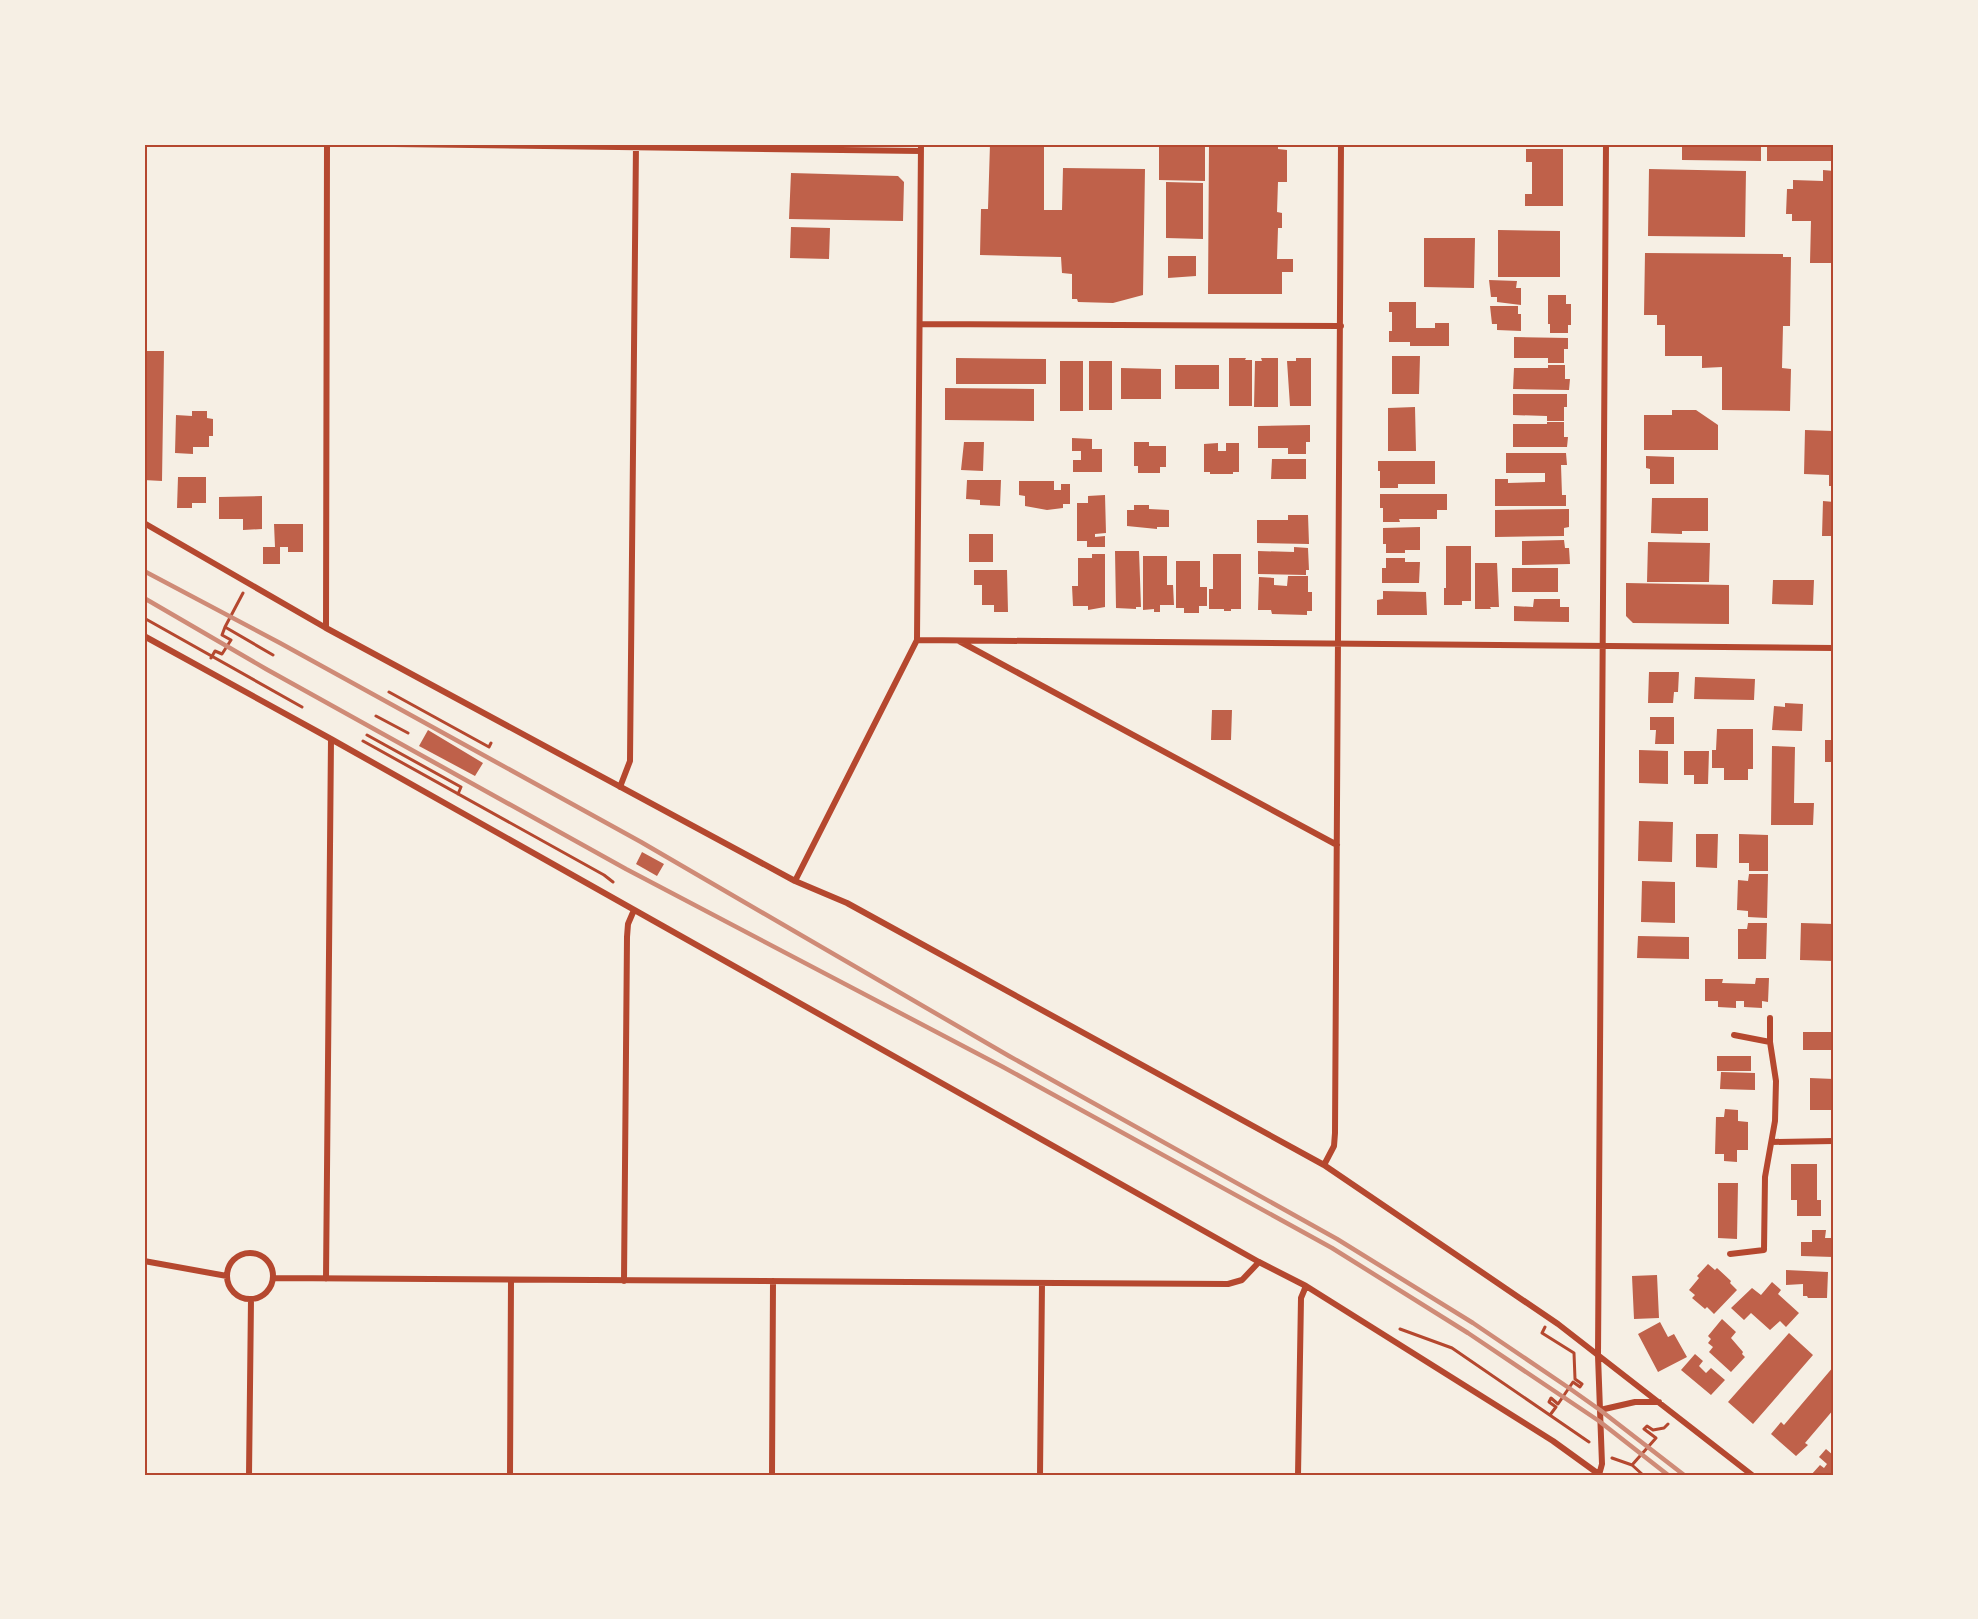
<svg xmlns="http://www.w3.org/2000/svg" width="1978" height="1619" viewBox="0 0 1978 1619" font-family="'Source Sans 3',sans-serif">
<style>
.building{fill:#bf614a}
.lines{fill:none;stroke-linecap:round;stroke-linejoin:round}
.path{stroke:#b5482f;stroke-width:3}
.minor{stroke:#b5482f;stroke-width:6}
.rail{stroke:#cf8b77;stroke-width:4.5}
.neatline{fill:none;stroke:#b5482f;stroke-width:2}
</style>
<rect width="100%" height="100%" fill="#f6efe4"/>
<path class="building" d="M990,144H1044V210H1062L1063,168L1145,169L1143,295L1113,303L1078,302L1077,299H1072V274L1062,273L1061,257L980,255L981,209H988Z
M1159,144H1205V181L1159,180Z
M1209,144H1278V149L1287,150V182H1278L1277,212L1282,213V228H1278L1277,259H1293V272H1282V294H1208Z
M1682,144H1761V161L1682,160Z
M1767,144H1832V161H1767Z
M1526,149H1563V206H1525V194H1532V162H1526Z
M1649,169L1746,171L1745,237L1648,236Z
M1823,170L1834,171V263H1810L1811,221H1792V214H1786L1787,189H1793V180L1823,181Z
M791,173L898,176L904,182L903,221L789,219Z
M1166,182L1203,183V239L1166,238Z
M791,227L830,228L829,259L790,258Z
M1498,230L1560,231V277H1498Z
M1424,238H1475L1474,288L1424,287Z
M1645,253L1783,254V257H1791L1790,326H1783L1782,368L1791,369L1790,411L1722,410V367L1702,368V356H1665V325H1657V315H1644Z
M1168,256H1196V276L1168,278Z
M1489,280L1517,281L1516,288H1521V305L1497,302V297H1491Z
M1548,295H1566V304H1571V325H1568V333H1550V324H1548Z
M1389,302H1416V328H1435V323H1449V346H1410V342H1389V331H1392V312H1389Z
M1490,306H1518V314H1521V331L1497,330V324H1492Z
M1514,337L1568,338V349H1564V363H1548V358H1514Z
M144,351H164L162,481L144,480Z
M1392,356H1420L1419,394H1392Z
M956,358L1046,359V384H956Z
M1229,358H1246L1245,360H1252V406H1229Z
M1261,358H1278V407H1254L1255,361H1262Z
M1296,358H1311V406H1290L1287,361H1296Z
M1060,361H1083V411H1060Z
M1089,361H1112V410H1089Z
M1175,365H1219V389H1175Z
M1548,365H1565V379H1570L1569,390L1513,389L1514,368H1548Z
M1121,368L1161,369V399H1121Z
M945,388L1034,389V421L945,420Z
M1513,394H1567V407H1564V421H1547V416L1513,415Z
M1415,407L1416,451H1388V408Z
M1672,410H1696L1718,425V450H1644V415H1672Z
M192,411H207V418L213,419V436H209V447H193V454L175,453L176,415L192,416Z
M1547,422H1564V437H1568L1567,447H1513V424H1547Z
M1310,425V442H1306V454H1288V448H1258V426Z
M1805,430L1833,431L1834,486H1829V475L1804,474Z
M1072,438L1092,439V449H1102V472H1073V460H1081V451H1072Z
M964,442H984L983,471L961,470Z
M1134,442H1149V446H1166V467H1160V473H1138V466H1134Z
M1218,443V451H1226V443H1239V472H1233V474H1210V472H1204V444Z
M1506,453H1566L1567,465H1561L1562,495H1566V506H1495V479H1508V483L1545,482V473H1506Z
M1646,456L1674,457V484H1650V469L1646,468Z
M1272,459H1306V479H1271Z
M1378,461H1435V484H1398V488H1380V471H1378Z
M178,477H206V503H192V508H177Z
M967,480H1001L1000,506L980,505V500L966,499Z
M1019,481H1054V490H1061V484H1070V504H1063V508L1047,510L1025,506V496L1019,495Z
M1380,494H1447V510H1437V519H1399L1400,522H1383V508H1380Z
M1105,495L1106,533L1095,534V537L1105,536V547H1087V541H1077V503H1088V496Z
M262,496V529L243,530V519H219V497Z
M1652,498H1708V531H1682V534L1651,533Z
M1823,501L1834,502V536H1822Z
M1134,505H1149V509L1169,510V527H1157V529L1127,526V510H1134Z
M1569,509V527L1564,528V536L1495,537V510Z
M1288,515H1308L1309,544L1257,543V520H1288Z
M274,524H303V552H288V547H280V564H263V547H275Z
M1420,527V550H1405V553H1386V544H1383V528Z
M969,534H993V562H969Z
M1564,540L1565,548H1569L1570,564L1522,565V541Z
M1648,542L1710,543L1709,582H1647Z
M1446,546H1471V601H1462V605H1444V588H1446Z
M1294,547L1308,548L1309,570H1306V575L1258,574V551L1294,552Z
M1115,551H1139L1141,607H1136V609L1116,608Z
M1092,554H1105V607L1088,610V606H1073L1072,586H1078V558H1092Z
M1213,554H1241V609H1231V611H1224V609H1209V589H1213Z
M1143,556H1167V585H1173L1174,605H1160V612H1154V609L1143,610Z
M1386,558H1405V562H1420L1419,583H1382V568H1386Z
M1176,561H1200V587H1207V606H1199V613H1184V608H1176Z
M1475,563H1497L1499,607H1490L1491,609H1475Z
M1512,568H1558V592H1512Z
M974,570H1007L1008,612H994V605H982V585H974Z
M1288,576H1308V592H1312V611H1307V615L1272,614L1271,610H1258L1259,577L1274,578V585L1287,586Z
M1773,580H1814L1813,605L1772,604Z
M1626,583L1729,585V624L1633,623L1626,616Z
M1383,591L1426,592L1427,615H1377V600L1383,599Z
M1534,599H1560V607H1569V622L1514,621V606L1533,607Z
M1649,672H1679L1678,692H1674L1673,703H1648Z
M1695,677L1755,679L1754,700L1694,699Z
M1785,703L1803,704L1802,731L1772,730L1774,706L1785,707Z
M1212,710H1232L1231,740H1211Z
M1650,717H1674V744H1655L1656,730H1650Z
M1717,729H1753V769H1748V780H1724V768H1712V750H1716Z
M428,730L483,763L475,776L419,746Z
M1825,740H1834V762H1825Z
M1772,746L1795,747L1794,803H1814L1813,825H1771Z
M1639,750L1668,751V784L1639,783Z
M1684,751H1709L1708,784H1694V775H1684Z
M1639,821L1673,822L1672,862L1638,861Z
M1696,834H1718L1717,868L1696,867Z
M1739,834L1768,835V871H1749V863H1739Z
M642,852L664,864L657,876L636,864Z
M1749,874H1768L1767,918L1748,917V911L1737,910L1738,880L1748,881Z
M1642,881L1675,882V923L1641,922Z
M1748,923H1767L1766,959H1738V929H1747Z
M1801,923L1834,924V961L1800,960Z
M1638,936L1689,937V959L1637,958Z
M1756,978H1769L1768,1002L1762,1001V1008L1744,1007V1001H1736V1008L1718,1007V1001H1705V979H1723L1722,983L1755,984Z
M1803,1032H1834V1050H1803Z
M1717,1056H1751V1071H1717Z
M1721,1072L1755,1073V1090L1720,1089Z
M1810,1078L1834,1079V1110H1810Z
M1725,1109L1738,1110V1121L1748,1122V1150H1737V1162L1724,1161V1154H1715L1716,1117H1724Z
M1791,1164H1817V1200H1821V1216H1797V1200H1791Z
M1718,1183H1738L1737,1239L1718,1238Z
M1812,1230H1826L1825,1238H1833V1257L1801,1256V1242H1812Z
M1708,1264L1715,1270L1717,1268L1731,1281L1730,1283L1737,1290L1714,1314L1707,1307L1705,1309L1692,1298L1695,1295L1689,1290L1699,1278L1697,1276Z
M1786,1270L1828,1272L1827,1298H1808L1807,1296H1803V1284L1786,1285Z
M1657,1275L1659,1318L1634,1319L1632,1276Z
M1772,1282L1781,1290L1778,1294L1799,1313L1786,1327L1780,1321L1770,1330L1751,1313L1744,1320L1731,1308L1752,1288L1761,1295Z
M1722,1319L1736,1332L1731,1338L1743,1352L1742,1354L1745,1357L1731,1372L1709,1352L1713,1347L1708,1343L1711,1339L1708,1336Z
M1660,1322L1668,1337L1674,1334L1687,1357L1658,1372L1638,1334Z
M1789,1333L1813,1355L1753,1424L1728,1402Z
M1695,1354L1703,1361L1699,1366L1706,1373L1711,1368L1725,1380L1711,1395L1681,1370Z
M1834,1366V1409L1805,1443L1808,1445L1796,1456L1771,1434L1781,1422L1784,1425Z
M1826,1449L1834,1456V1475H1811L1820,1465L1824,1468L1827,1464L1819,1457Z"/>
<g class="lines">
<path class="path" d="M243,593L225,627L273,655
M144,618L302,707
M211,658L215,651L222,654L231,640L222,635L225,627
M389,692L489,747L491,743
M376,716L408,733
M367,735L461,787L458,794
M363,741L604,875L613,882
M1545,1327L1542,1333L1574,1353L1575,1379L1582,1384L1580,1387L1573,1382L1558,1404L1551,1398L1549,1402L1556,1407L1550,1415
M1400,1329L1452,1348L1589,1442
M1612,1458L1632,1465L1643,1475
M1632,1465L1656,1438L1644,1429L1647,1426L1653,1430L1664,1428L1668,1424"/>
<path class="minor" d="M394,144L921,151
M920,324L1341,326
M144,523L326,628L795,881L847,903L1324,1165L1558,1324L1752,1475
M326,628L327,144
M144,636L331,739L1259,1262L1306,1286L1553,1441L1600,1475
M917,640L1834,648
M959,641L1337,845
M620,787L630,761L636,144
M795,881L917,640L921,144
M1734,1035L1770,1042
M1772,1142L1834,1141
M1324,1165L1334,1146L1335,1133L1341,144
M227 1276a23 23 0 1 1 46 0a23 23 0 1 1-46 0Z
M1730,1254L1764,1250L1765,1177L1775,1121L1776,1081L1770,1042V1018
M144,1261L227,1276
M273,1278L1228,1284L1242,1280L1259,1262
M326,1279L331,739
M624,1281L627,937L628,924L634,910
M1600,1410L1635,1402H1659
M249,1475L251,1299
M510,1475L511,1280
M772,1475L773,1281
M1040,1475L1042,1283
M1298,1475L1301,1298L1306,1286
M1599,1475L1602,1464L1598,1356L1606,144"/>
<path class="rail" d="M144,571L280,643L641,842L1009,1056L1337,1239L1473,1323L1569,1388L1600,1410L1684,1475
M144,598L266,669L626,869L1003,1067L1332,1248L1468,1333L1599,1421L1668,1475"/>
</g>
<rect width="1978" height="1619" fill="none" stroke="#f6efe4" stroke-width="291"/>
<rect x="146" y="146" width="1686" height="1328" class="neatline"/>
</svg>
